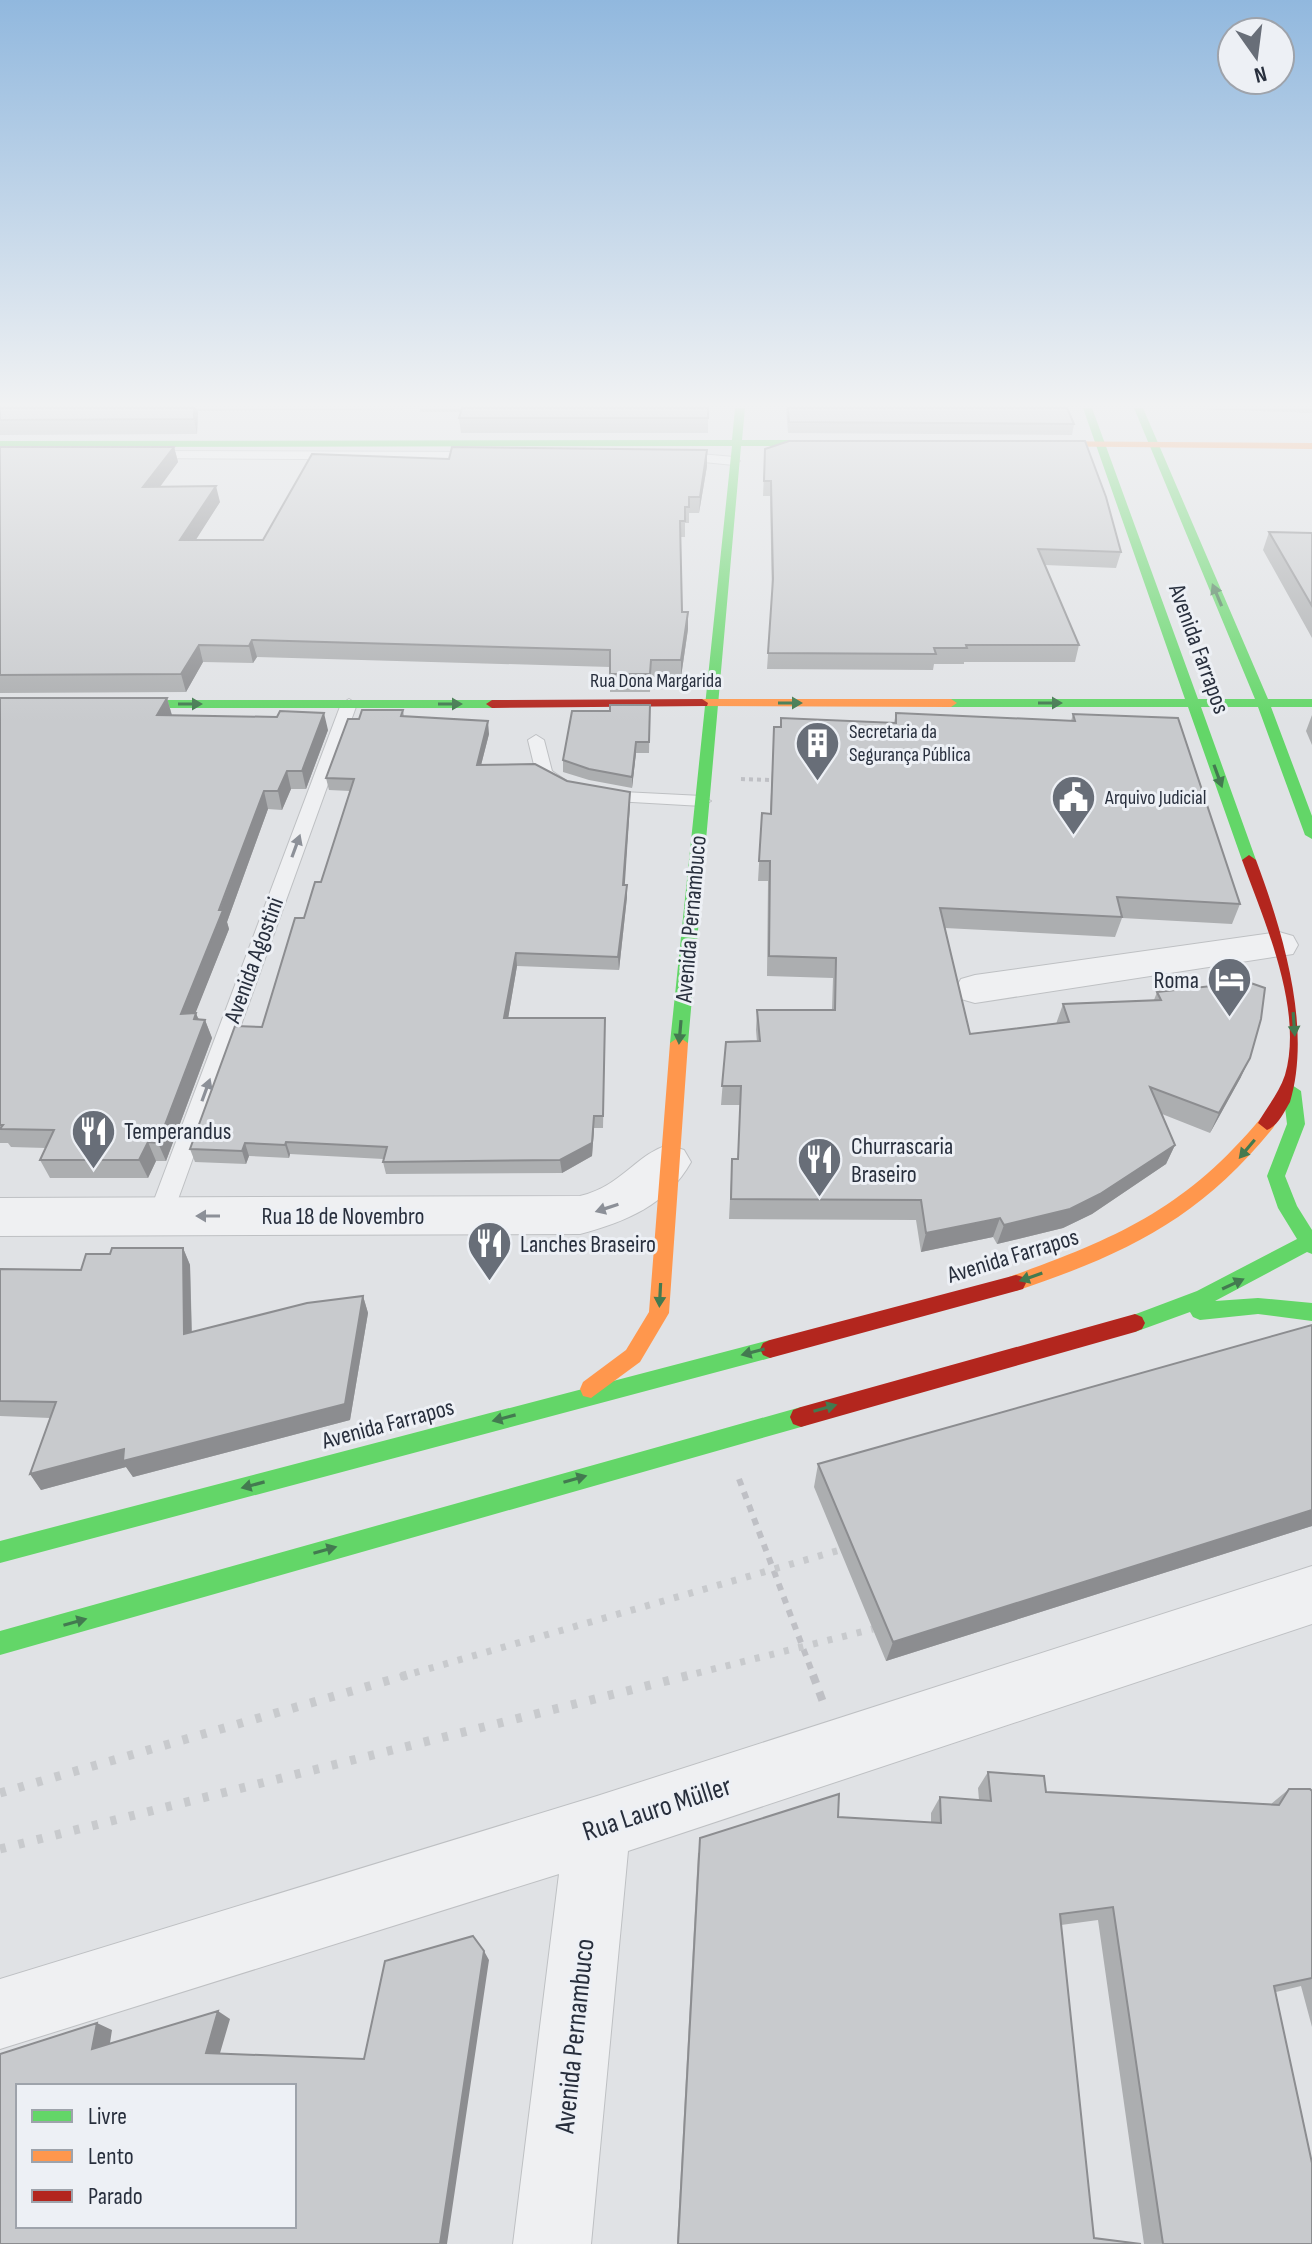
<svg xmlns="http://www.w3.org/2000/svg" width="1312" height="2244" viewBox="0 0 1312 2244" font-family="'Sofia Sans Condensed',sans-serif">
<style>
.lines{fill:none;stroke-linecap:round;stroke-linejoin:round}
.lane-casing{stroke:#bec0c3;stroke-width:2}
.street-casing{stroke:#bec0c3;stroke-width:2}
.path-far2{stroke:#bfc0c5;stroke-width:4;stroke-dasharray:4 4;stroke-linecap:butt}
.path-far1{stroke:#bfc0c5;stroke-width:6;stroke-dasharray:7 7;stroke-linecap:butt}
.path{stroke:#bfc0c5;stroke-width:8;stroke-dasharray:9 9;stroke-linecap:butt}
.lane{fill:#eff0f2;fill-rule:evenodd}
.street{fill:#eff0f2;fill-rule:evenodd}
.fast{fill:#63d668;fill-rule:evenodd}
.slow{fill:#ff974d;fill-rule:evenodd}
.jam{fill:#b3261e;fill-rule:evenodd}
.rail-far1{stroke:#c8cacd;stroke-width:7;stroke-dasharray:5 10;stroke-linecap:butt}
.rail{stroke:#c8cacd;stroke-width:9;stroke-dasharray:6 13;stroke-linecap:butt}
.wall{fill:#acaeb0}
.shaded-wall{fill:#8c8d90}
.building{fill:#c8cacd;stroke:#8c8d90;stroke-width:2;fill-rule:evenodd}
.oneway{fill:#437a50}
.oneway2{fill:#8c9098}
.labels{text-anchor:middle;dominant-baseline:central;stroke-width:6;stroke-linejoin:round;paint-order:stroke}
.far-street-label{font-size:20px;fill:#282f3d;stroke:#edf0f5}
.far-poi-label{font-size:20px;fill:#282f3d;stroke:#edf0f5;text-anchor:start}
.street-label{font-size:24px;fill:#282f3d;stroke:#edf0f5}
.poi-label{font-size:24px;fill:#282f3d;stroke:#edf0f5;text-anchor:start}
.near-street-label{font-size:28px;fill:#282f3d;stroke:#edf0f5}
</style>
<rect width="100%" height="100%" fill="#e0e2e5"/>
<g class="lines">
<defs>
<path id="lane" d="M149,451L479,452L485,456L479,460L145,458L143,455Z
M677,452L734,457L740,461L734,465L673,459L671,456Z
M349,699L357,704L172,1216L168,1223L160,1225L152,1223L148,1216L341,704Z
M536,735L544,740L552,771L571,784L569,788H557L536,773L528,740Z
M603,791L702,796L711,801L702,806L597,800L594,796L597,792Z"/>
<path id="street" d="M1279,932L1293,936L1298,945L1293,954L975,1003L961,999L955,989L961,979L975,975Z
M668,1145L684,1150L691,1162C667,1205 625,1222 580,1234L0,1236V1198L580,1196C622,1186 635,1155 668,1145Z
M1312,1566V1624L628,1851L591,2244H513L559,1874L0,2049V1979L597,1796Z"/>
</defs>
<use href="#lane" class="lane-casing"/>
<use href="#street" class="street-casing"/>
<path class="path-far2" d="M741,779L772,780"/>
<path class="path-far1" d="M739,1479L814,1677"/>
<path class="path" d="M813,1675L823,1702"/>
<use href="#lane" class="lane"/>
<use href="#street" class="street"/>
<path class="fast" d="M735,408H745L742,440H842L847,443L842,446H741L688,1043L679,1049L670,1043L732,446L0,447V441L732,440Z
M1083,408H1092L1198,699H1255L1134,408H1143L1268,699H1312V707H1271L1312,816V839L1305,835L1258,707H1201L1256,860L1249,865L1242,860L1188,707H951L945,703L951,699H1185Z
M0,700H492L498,704L492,708H0Z
M1292,1085L1301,1091L1305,1124L1285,1176L1297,1206L1312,1230V1254L1307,1252L1215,1301L1258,1298L1312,1303V1321L1258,1314L1200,1320L1193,1317L1190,1312L1135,1332L1128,1329L1125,1323L1128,1317L1197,1291L1297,1239L1278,1208L1267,1176L1287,1124L1283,1091Z
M770,1340L777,1343L780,1349L777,1355L770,1358L0,1563V1541Z
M801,1407L809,1410L812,1417L809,1424L801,1427L0,1655V1631Z"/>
<path class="slow" d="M1026,441L1312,443V449L1023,446L1021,444Z
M702,699H951L957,703L951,707L697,706L696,703Z
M679,1037L688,1043L669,1313L640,1362L591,1398L583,1396L580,1389L583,1382L626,1350L649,1312L670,1043Z
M1267,1116L1276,1123L1273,1128C1199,1219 1126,1254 1016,1291L1009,1289L1006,1283L1009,1277C1117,1238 1185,1209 1261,1118Z"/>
<path class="jam" d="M702,699L708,703L707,706L492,708L486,704L492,700Z
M1249,855L1256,860C1283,932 1312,1028 1290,1102C1284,1112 1278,1126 1267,1130L1258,1123C1267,1107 1279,1093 1285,1075C1304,1009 1264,921 1242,860Z
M1016,1275L1023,1277L1026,1283L1023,1289L1016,1291L770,1358L763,1355L760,1349L763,1343L770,1340Z
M1135,1314L1142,1317L1145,1323L1142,1329L1135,1332L801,1427L793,1424L790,1417L793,1410L801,1407Z"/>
<path class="rail-far1" d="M400,1677L840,1550
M682,1677L873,1629"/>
<path class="rail" d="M0,1793L407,1675
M0,1849L690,1675"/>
</g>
<path class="wall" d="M0,408H708V433H461L459,418L461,412H420V409L198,411L197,434L0,435Z
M786,408H1067L1074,424L1072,435L788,433Z
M1199,408H1312V413L1200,409Z
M0,447H174L178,462L160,487L220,502L195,540H263L449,459L707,466L699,513H689V523H685V537H680L682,612H688V629L681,677H651L650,692H610V667L257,657L253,663L203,662L186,692L0,693Z
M765,449L1121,552L1116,568L1045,565L1079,645L1075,662H964V664H934L933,670L767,669L772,595L770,496H763Z
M1269,532L1312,533V638L1263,550Z
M0,698H167L172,715L328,730L306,789H291L282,810L268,809L227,922L229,929L195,1013L199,1019L205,1020L212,1038L166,1161H156L148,1178H50L40,1160L46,1148L11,1147L8,1143H0Z
M650,705L649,753H636L632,788L589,780L563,772V760L610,711Z
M403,710L404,716L489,734L481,765L630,792L624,885H627V897L619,970L517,966L508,1018L605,1031L603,1128H594L592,1156L562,1173L386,1174L383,1162V1159L290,1154L289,1158L249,1156L246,1164L195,1162L190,1149L262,1027L304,918L321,882L350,791L329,790L326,778L359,719Z
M896,713L1071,721L1073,714L1240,904L1232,924L1122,918L1115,937L945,928L970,1034L1056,1024L1063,1004L1154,1000L1157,992L1241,1077L1210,1133L1162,1114L1175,1145L1166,1164L1092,1214L1063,1228L997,1244L993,1237L921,1252L916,1220L729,1219L732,1159H738L740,1105H721L726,1042H757L756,1030L757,1010H832L833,978L767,976L768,881H758L762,813L770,814L774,727L894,723Z
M1312,715V745L1306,731Z
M183,1248L190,1265L192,1332L363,1296L368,1313L350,1420L133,1477L126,1467L41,1490L30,1474L50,1418L0,1416V1269L81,1270L110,1254Z
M1312,1325V1526L886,1661L814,1487L818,1464Z
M988,1772L1046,1792L1271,1804L1289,1789L1312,1791V2027L1301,1986L1276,1992L1312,2244H1144L1098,1920L1061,1925L1094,2238L1141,2244H677L698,1853L838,1817L931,1823V1813L940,1797L979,1800L978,1788Z"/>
<path class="shaded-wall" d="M194,408H197L198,411L197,434L194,419Z
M174,447L178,462L148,503L143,487Z
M707,450V466L699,513L700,497Z
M216,486L220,502L185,557L180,540Z
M688,612V629L681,677V660Z
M252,640L257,657L253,663L249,646Z
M199,645L203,662L186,692L181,674Z
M167,698L172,716L157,715Z
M324,713L328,730L306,789L302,771Z
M488,721L489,734L478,777L477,765Z
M636,742V753L632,788V777Z
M287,771L291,789L282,810L278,791Z
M264,791L268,809L227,922L229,929L188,1032L181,1014Z
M630,792V805L624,897L623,885Z
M627,885V897L619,970L618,957Z
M516,953L517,966L506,1031L504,1018Z
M196,1013L202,1029L205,1020L212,1038L166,1161L158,1143Z
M1250,1058L1241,1077L1210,1133L1219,1113Z
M594,1116V1128L592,1156L562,1173L560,1160Z
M148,1142L156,1161L148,1178L139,1160Z
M286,1142L290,1154L289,1158L285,1145Z
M245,1143L249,1156L246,1164L242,1151Z
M1175,1145L1166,1164L1092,1214L1063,1228L997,1244L1004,1225Z
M1000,1218L993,1237L921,1252L926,1233Z
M183,1248L190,1265L192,1351L184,1334Z
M363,1296L368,1313L350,1420L133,1477L126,1467L41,1490L30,1474Z
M1312,1510V1526L886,1661L893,1642Z
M484,1951L489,1960L447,2244H440Z
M218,2011L230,2019L218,2060L206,2053Z
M97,2023L112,2030L108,2056L92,2049Z"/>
<path class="building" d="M0,408H194V419L0,420Z
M462,408H708V418H459Z
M788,408H1067L1074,424L789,422Z
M789,441H1085L1106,497L1121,552L1038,549L1079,645H966L967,648H934L936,654L768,653L773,579L771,481H764L765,449Z
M0,447H174L143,487L216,486L180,540H263L312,454L449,459L452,447L707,450L700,497H689V507H685V521H680L682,612H688L681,660H651L650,674H610V650L252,640L249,646L199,645L181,674L0,675Z
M1269,532L1312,533V606Z
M0,698H167L157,715L277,717L280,711L324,713L302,771H287L278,791H264L219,910H223L181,1014L196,1013L194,1019L205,1020L158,1143L148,1142L139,1160H40L54,1130L0,1129L3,1125H0Z
M610,705H650L649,742H636L632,777L589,769L563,760L572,711H610Z
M362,710H403L401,716L488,721L477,765L535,764L567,781L630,792L623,885H627L618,957L516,953L504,1018H605L603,1116H594L592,1143L560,1160L383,1162L387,1147L286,1142L285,1145L245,1143L242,1151L190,1149L235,1026L262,1027L295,918H304L315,882H321L354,779L326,778L348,719H359Z
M896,713L1075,721L1073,714L1178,718L1240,904L1117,897L1122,917L940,908L970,1034L1069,1022L1063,1004L1161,1000L1157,992L1248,982L1265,988L1261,1019L1250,1058L1219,1113L1150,1087L1175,1145L1100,1194L1070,1209L1004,1225L1000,1218L926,1233L921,1200L731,1199L732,1159H738L741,1086H722L726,1042L760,1041L757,1010H835L836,958L769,956L770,861H759L762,813L771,814L774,727H781V718L896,723Z
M112,1248H183L184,1334L307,1303L363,1296L345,1404L123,1461L124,1449L30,1474L56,1402L0,1401V1269L81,1270L86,1254H110Z
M1312,1325V1510L893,1642L818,1464Z
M988,1772L1044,1776L1046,1792L1279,1805L1289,1789H1310L1312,1791V1978L1274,1986L1312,2163V2244H1163L1113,1907L1060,1914L1094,2238L1141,2244H678L700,1838L839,1794L838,1817L941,1823L940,1797L991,1801Z
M473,1936L484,1951L440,2244H0V2054L97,2023L92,2049L218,2011L206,2053L364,2059L385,1961ZM18,2086H294V2226H18Z"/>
<defs><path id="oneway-solid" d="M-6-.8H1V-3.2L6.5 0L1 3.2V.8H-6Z" transform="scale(2)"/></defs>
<g class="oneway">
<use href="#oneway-solid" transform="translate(1217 595) rotate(-113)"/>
<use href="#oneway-solid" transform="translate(790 703)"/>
<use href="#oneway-solid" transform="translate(1050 703)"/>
<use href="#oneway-solid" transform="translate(190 704)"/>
<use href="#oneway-solid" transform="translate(450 704)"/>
<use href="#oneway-solid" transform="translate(1218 776) rotate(70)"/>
<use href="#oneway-solid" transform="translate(1294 1024) rotate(86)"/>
<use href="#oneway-solid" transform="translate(680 1032) rotate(95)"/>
<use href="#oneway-solid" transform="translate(1247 1149) rotate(130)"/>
<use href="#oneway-solid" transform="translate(1031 1277) rotate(161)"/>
<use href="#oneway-solid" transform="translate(1233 1284) rotate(-25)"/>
<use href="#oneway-solid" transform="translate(660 1295) rotate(93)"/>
<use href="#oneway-solid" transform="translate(753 1352) rotate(165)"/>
<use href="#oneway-solid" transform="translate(825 1408) rotate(-16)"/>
<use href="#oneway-solid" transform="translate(504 1418) rotate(165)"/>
<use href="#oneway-solid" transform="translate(575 1479) rotate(-16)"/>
<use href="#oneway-solid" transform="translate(253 1485) rotate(165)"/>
<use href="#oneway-solid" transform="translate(325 1550) rotate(-16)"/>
<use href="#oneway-solid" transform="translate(75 1622) rotate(-16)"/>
</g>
<g class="oneway2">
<use href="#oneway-solid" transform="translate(296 846) rotate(-70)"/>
<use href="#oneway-solid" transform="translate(206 1090) rotate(-70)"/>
<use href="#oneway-solid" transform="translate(607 1208) rotate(162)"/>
<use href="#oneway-solid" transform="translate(208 1216) rotate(180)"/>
</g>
<linearGradient id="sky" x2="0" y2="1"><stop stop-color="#91b8de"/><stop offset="0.56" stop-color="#f1f2f3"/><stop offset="1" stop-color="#f1f2f3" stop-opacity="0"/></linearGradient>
<rect width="1312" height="723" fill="url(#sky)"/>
<defs>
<symbol id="building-pin" viewBox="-11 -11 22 30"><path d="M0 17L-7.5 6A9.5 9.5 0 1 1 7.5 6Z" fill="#686e78" stroke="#edf0f5"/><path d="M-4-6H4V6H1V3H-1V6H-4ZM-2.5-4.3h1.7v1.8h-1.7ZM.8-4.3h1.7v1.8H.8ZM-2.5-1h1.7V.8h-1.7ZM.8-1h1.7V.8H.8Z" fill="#fff"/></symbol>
<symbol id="civic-pin" viewBox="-11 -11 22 30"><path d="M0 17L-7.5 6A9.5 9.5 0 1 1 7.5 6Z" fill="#686e78" stroke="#edf0f5"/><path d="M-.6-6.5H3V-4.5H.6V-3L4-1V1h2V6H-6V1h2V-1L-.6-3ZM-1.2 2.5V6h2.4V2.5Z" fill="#fff"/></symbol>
<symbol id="hotel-pin" viewBox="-11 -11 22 30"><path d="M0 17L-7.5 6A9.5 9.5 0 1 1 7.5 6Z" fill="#686e78" stroke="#edf0f5"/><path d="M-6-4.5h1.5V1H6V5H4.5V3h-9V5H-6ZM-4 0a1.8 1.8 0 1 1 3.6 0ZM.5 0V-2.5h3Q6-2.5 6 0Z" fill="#fff"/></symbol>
<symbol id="restaurant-pin" viewBox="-11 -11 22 30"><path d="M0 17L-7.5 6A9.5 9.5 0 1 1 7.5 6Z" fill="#686e78" stroke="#edf0f5"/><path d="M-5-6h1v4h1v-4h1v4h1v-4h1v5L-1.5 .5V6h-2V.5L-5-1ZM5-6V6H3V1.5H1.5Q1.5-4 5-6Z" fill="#fff"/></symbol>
</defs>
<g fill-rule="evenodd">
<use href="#building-pin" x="792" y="718" width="51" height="69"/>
<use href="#civic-pin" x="1048" y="772" width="51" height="69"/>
<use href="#hotel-pin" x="1204" y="954" width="51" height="69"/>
<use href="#restaurant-pin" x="68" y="1106" width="51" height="69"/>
<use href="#restaurant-pin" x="794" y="1134" width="51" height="69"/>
<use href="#restaurant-pin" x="464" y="1218" width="51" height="69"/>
</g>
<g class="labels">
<g class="far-street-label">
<text x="656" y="681">Rua Dona Margarida</text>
</g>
<g class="far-poi-label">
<text x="849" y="732">Secretaria da<tspan x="849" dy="23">Segurança Pública</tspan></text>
<text x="1105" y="798">Arquivo Judicial</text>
</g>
<g class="street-label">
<text transform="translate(1199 649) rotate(70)">Avenida Farrapos</text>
<text transform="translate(691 919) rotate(-85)">Avenida Pernambuco</text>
<text transform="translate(254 960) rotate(-70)">Avenida Agostini</text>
<text x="343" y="1216">Rua 18 de Novembro</text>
<text transform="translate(1013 1256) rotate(-17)">Avenida Farrapos</text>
<text transform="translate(388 1424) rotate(-15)">Avenida Farrapos</text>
</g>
<g class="poi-label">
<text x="1199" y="980" text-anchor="end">Roma</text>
<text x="124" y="1131">Temperandus</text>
<text x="851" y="1146">Churrascaria<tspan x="851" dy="28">Braseiro</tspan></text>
<text x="520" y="1244">Lanches Braseiro</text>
</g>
<g class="near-street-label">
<text transform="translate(657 1809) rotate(-18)">Rua Lauro Müller</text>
<text transform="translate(575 2036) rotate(-84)">Avenida Pernambuco</text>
</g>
</g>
<rect x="16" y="2084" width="280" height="144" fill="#edf0f5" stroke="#9ea3ab" stroke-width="2"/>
<rect x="32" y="2110" width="40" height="12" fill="#63d668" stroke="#9ea3ab" stroke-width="2"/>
<text x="88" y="2124" font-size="24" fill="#282f3d">Livre</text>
<rect x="32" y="2150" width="40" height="12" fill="#ff974d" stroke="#9ea3ab" stroke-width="2"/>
<text x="88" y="2164" font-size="24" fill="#282f3d">Lento</text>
<rect x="32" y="2190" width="40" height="12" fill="#b3261e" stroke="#9ea3ab" stroke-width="2"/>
<text x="88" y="2204" font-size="24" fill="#282f3d">Parado</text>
<g transform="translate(1256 56) rotate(166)"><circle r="38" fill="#edf0f5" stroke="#9ea3ab" stroke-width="2"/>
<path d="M0-6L14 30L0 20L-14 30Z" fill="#686e78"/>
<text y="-12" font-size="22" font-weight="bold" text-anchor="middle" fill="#282f3d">N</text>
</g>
</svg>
